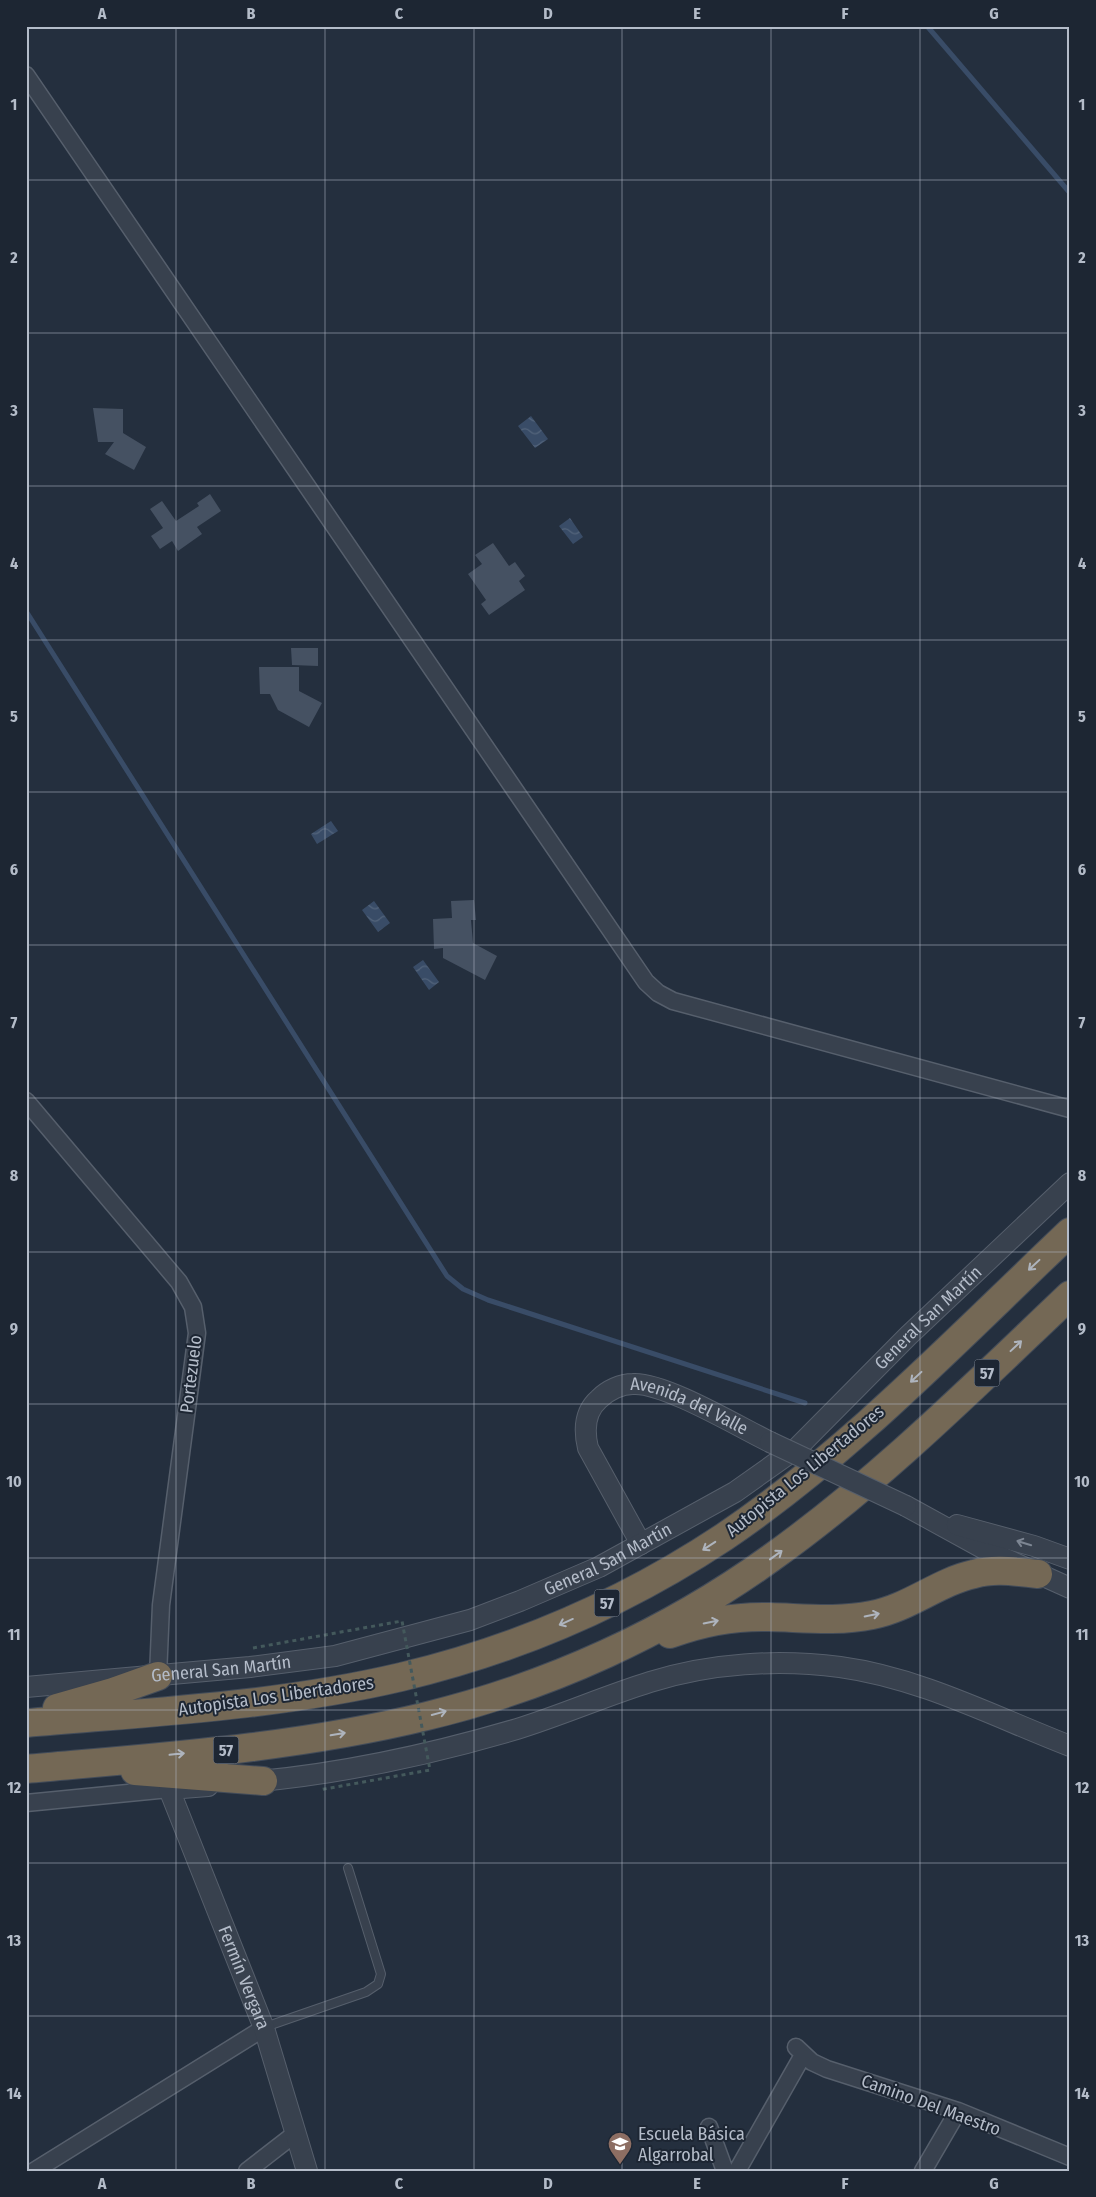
<svg xmlns="http://www.w3.org/2000/svg" width="1096" height="2197" viewBox="0 0 1096 2197" font-family="'Fira Sans Condensed',sans-serif">
<style>
.water{fill:url(#water-waves)}
.lines{fill:none;stroke-linecap:round;stroke-linejoin:round}
.stream{stroke:#394c67;stroke-width:5}
.building{fill:#455162}
.service-casing{stroke:#565f6c;stroke-width:10}
.minor-casing{stroke:#565f6c;stroke-width:19}
.tertiary-casing{stroke:#565f6c;stroke-width:22}
.motorway-casing{stroke:#434c59;stroke-width:30}
.service{stroke:#38414e;stroke-width:8}
.minor{stroke:#38414e;stroke-width:16}
.tertiary{stroke:#38414e;stroke-width:20}
.motorway{stroke:#746855;stroke-width:28}
.tertiary-bridge-casing{stroke:#565f6c;stroke-width:22;stroke-linecap:butt}
.path-bridge{stroke:#44595c;stroke-width:3;stroke-dasharray:4 4;stroke-linecap:butt}
.tertiary-bridge{stroke:#38414e;stroke-width:20}
.oneway{stroke:#aeb4bd}
.oneway2{stroke:#7c8592}
.grid{fill:none;stroke:#b4bcc9;stroke-width:1;stroke-opacity:0.55}
.labels{text-anchor:middle;dominant-baseline:central;stroke-width:4;stroke-linejoin:round;paint-order:stroke}
.shield{fill:#1d2633;stroke:#878f9c;stroke-width:1}
.shield-label{font-size:16px;font-weight:bold;fill:#b4bcc9}
.street-label{font-size:18px;fill:#b4bcc9;stroke:#1d2633}
.poi-label{font-size:18px;fill:#b4bcc9;stroke:#1d2633;text-anchor:start}
.neatline{fill:none;stroke:#b4bcc9;stroke-width:2}
.grid-label{font-size:16px;text-anchor:middle;font-weight:bold;fill:#b4bcc9}
</style>
<defs>
<pattern id="water-waves" width="16" height="10" patternUnits="userSpaceOnUse" patternTransform="scale(1.25)"><rect width="16" height="10" fill="#394c67"/><path d="M0 5q4-4 8 0t8 0" fill="none" stroke="#53647b"/></pattern>
</defs>
<rect width="100%" height="100%" fill="#242f3e"/>
<path class="water" d="M531,416L548,439L535,448L518,426Z
M570,518L583,537L573,544L559,526Z
M331,821L338,831L317,844L311,834Z
M374,901L390,923L378,932L362,910Z
M423,960L439,982L429,990L413,967Z"/>
<g class="lines">
<path class="stream" d="M927,26L1070,193
M26,611L447,1276L463,1289L488,1300L805,1403"/>
</g>
<path class="building" d="M93,408L123,409V433L146,447L134,470L105,454L114,442H98Z
M210,494L221,511L197,527L202,534L178,551L172,541L160,549L151,536L163,528L150,509L162,501L176,521L199,506L197,503Z
M493,543L509,566L515,562L525,576L519,581L525,590L489,615L481,604L486,600L468,574L482,564L475,555Z
M291,648H318V666L292,665Z
M259,667H299V691L322,703L309,727L278,710L270,694H260Z
M474,900L476,920H471L473,943L497,956L485,980L443,958V948L434,949L433,919L452,918L451,901Z"/>
<g class="lines">
<defs>
<path id="service" d="M265,2027L366,1992L378,1984L381,1974L348,1868"/>
<path id="minor" d="M26,75L646,982L658,993L673,1001L1070,1109
M26,1101L179,1282L193,1307L197,1333L161,1605L158,1676
M26,1803L169,1789
M796,2047L812,2062L827,2069L958,2111L1070,2157
M709,2127L725,2171
M34,2171L264,2028
M247,2171L296,2133
M737,2171L803,2055
M923,2171L958,2111"/>
<g id="tertiary">
<path d="M906,1506L988,1551L1070,1588"/>
<path d="M957,1525L1034,1546L1070,1559"/>
<path id="s1" d="M641,1544L588,1448C584,1431 584,1412 599,1399C608,1390 621,1384 633,1384C664,1382 739,1427 770,1442"/>
<path id="s2" d="M26,1687L250,1667L335,1656L470,1620L520,1601L599,1567L735,1492L797,1448L908,1336L1070,1183"/>
<path d="M250,1782C341,1774 429,1755 517,1729C562,1715 605,1696 650,1682C710,1663 778,1659 840,1667C921,1678 995,1717 1070,1746"/>
<path id="s3" d="M208,1786L169,1789L264,2028L307,2171"/>
</g>
<path id="motorway" d="M670,1634C702,1622 736,1616 770,1617C805,1618 838,1622 872,1615C909,1608 938,1582 974,1574C995,1568 1017,1572 1038,1574
M57,1708L113,1692L158,1676
M26,1723C151,1712 278,1706 401,1677C515,1650 626,1602 724,1537C851,1451 959,1337 1070,1232
M26,1769C160,1757 296,1748 427,1716C550,1686 668,1632 771,1558C879,1481 974,1386 1070,1295
M135,1771L263,1781"/>
</defs>
<use href="#service" class="service-casing"/>
<use href="#minor" class="minor-casing"/>
<use href="#tertiary" class="tertiary-casing"/>
<use href="#motorway" class="motorway-casing"/>
<use href="#service" class="service"/>
<use href="#minor" class="minor"/>
<use href="#tertiary" class="tertiary"/>
<use href="#motorway" class="motorway"/>
<defs>
<path id="tertiary-bridge" d="M770,1442L906,1506"/>
</defs>
<use href="#tertiary-bridge" class="tertiary-bridge-casing"/>
<path class="path-bridge" d="M253,1648L402,1621L430,1770L319,1790"/>
<use href="#tertiary-bridge" class="tertiary-bridge"/>
</g>
<defs><path id="oneway-shaft" d="M-6 0H5M1.5-3L5.5 0L1.5 3" fill="none" stroke-width="1.6" stroke-linecap="round" stroke-linejoin="round" transform="scale(1.25)"/></defs>
<g class="oneway">
<use href="#oneway-shaft" transform="translate(1034 1265) rotate(137)"/>
<use href="#oneway-shaft" transform="translate(1016 1346) rotate(-43)"/>
<use href="#oneway-shaft" transform="translate(916 1377) rotate(137)"/>
<use href="#oneway-shaft" transform="translate(709 1546) rotate(147)"/>
<use href="#oneway-shaft" transform="translate(776 1555) rotate(-36)"/>
<use href="#oneway-shaft" transform="translate(872 1615) rotate(-12)"/>
<use href="#oneway-shaft" transform="translate(566 1622) rotate(156)"/>
<use href="#oneway-shaft" transform="translate(711 1622) rotate(-11)"/>
<use href="#oneway-shaft" transform="translate(439 1713) rotate(-15)"/>
<use href="#oneway-shaft" transform="translate(338 1734) rotate(-10)"/>
<use href="#oneway-shaft" transform="translate(177 1754) rotate(-6)"/>
</g>
<use class="oneway2" href="#oneway-shaft" transform="translate(1024 1543) rotate(-163)"/>
<path class="grid" d="M176,26V2171M325,26V2171M474,26V2171M622,26V2171M771,26V2171M920,26V2171M26,180H1070M26,333H1070M26,486H1070M26,640H1070M26,792H1070M26,945H1070M26,1098H1070M26,1252H1070M26,1404H1070M26,1558H1070M26,1710H1070M26,1863H1070M26,2016H1070"/>
<defs>
<symbol id="school-pin" viewBox="-11 -11 22 30"><path d="M0 17L-7.5 6A9.5 9.5 0 1 1 7.5 6Z" fill="#8d6e63" stroke="#1d2633"/><path d="M0-5L7-2L0 1L-7-2ZM-4 1L0 2.5L4 1V4Q0 6-4 4Z" fill="#fff"/></symbol>
</defs>
<g fill-rule="evenodd">
<use href="#school-pin" x="606" y="2130" width="28" height="38"/>
</g>
<g class="labels">
<g class="shield">
<rect x="974.5" y="1359.5" width="25" height="27" rx="4"/>
<rect x="594.5" y="1589.5" width="25" height="27" rx="4"/>
<rect x="213.5" y="1736.5" width="25" height="27" rx="4"/>
</g>
<g class="shield-label">
<text x="987" y="1373">57</text>
<text x="607" y="1603">57</text>
<text x="226" y="1750">57</text>
</g>
<g class="street-label">
<text stroke="none"><textPath href="#s2" startOffset="1006">General San Martín</textPath></text>
<text transform="translate(191 1374) rotate(-83)">Portezuelo</text>
<text stroke="none"><textPath href="#s1" startOffset="261">Avenida del Valle</textPath></text>
<text transform="translate(805 1471) rotate(-39)">Autopista Los Libertadores</text>
<text stroke="none"><textPath href="#s2" startOffset="601">General San Martín</textPath></text>
<text stroke="none"><textPath href="#s2" startOffset="196">General San Martín</textPath></text>
<text transform="translate(276 1696) rotate(-8)">Autopista Los Libertadores</text>
<text stroke="none"><textPath href="#s3" startOffset="242">Fermín Vergara</textPath></text>
<text transform="translate(931 2105) rotate(20)">Camino Del Maestro</text>
</g>
<g class="poi-label">
<text x="638" y="2134">Escuela Básica<tspan x="638" dy="21">Algarrobal</tspan></text>
</g>
</g>
<rect width="1096" height="2197" fill="none" stroke="#1d2633" stroke-width="55"/>
<rect x="28" y="28" width="1040" height="2142" class="neatline"/>
<g class="grid-label">
<text x="102" y="19">A</text>
<text x="251" y="19">B</text>
<text x="399" y="19">C</text>
<text x="548" y="19">D</text>
<text x="697" y="19">E</text>
<text x="845" y="19">F</text>
<text x="994" y="19">G</text>
<text x="14" y="110">1</text>
<text x="1082" y="110">1</text>
<text x="14" y="263">2</text>
<text x="1082" y="263">2</text>
<text x="14" y="416">3</text>
<text x="1082" y="416">3</text>
<text x="14" y="569">4</text>
<text x="1082" y="569">4</text>
<text x="14" y="722">5</text>
<text x="1082" y="722">5</text>
<text x="14" y="875">6</text>
<text x="1082" y="875">6</text>
<text x="14" y="1028">7</text>
<text x="1082" y="1028">7</text>
<text x="14" y="1181">8</text>
<text x="1082" y="1181">8</text>
<text x="14" y="1334">9</text>
<text x="1082" y="1334">9</text>
<text x="14" y="1487">10</text>
<text x="1082" y="1487">10</text>
<text x="14" y="1640">11</text>
<text x="1082" y="1640">11</text>
<text x="14" y="1793">12</text>
<text x="1082" y="1793">12</text>
<text x="14" y="1946">13</text>
<text x="1082" y="1946">13</text>
<text x="14" y="2099">14</text>
<text x="1082" y="2099">14</text>
<text x="102" y="2189">A</text>
<text x="251" y="2189">B</text>
<text x="399" y="2189">C</text>
<text x="548" y="2189">D</text>
<text x="697" y="2189">E</text>
<text x="845" y="2189">F</text>
<text x="994" y="2189">G</text>
</g>
</svg>
